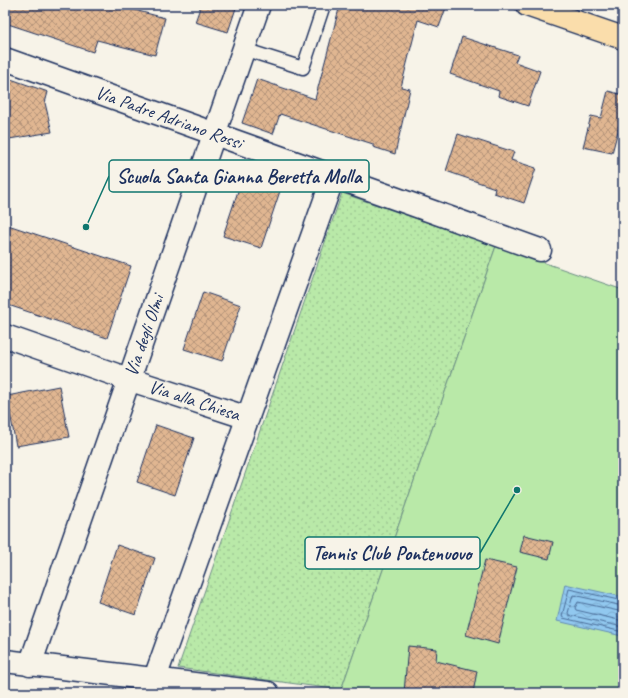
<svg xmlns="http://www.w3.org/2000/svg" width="628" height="698" viewBox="0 0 628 698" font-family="Caveat,sans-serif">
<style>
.grass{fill:url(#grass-dots);stroke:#6a8c83}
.park{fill:#b9e9a8;stroke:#6a8c83}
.water{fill:url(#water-waves);stroke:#628bb5}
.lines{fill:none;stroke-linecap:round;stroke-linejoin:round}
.shore{stroke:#4a6c98;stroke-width:1}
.building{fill:url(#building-cross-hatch);stroke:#1b2f5e}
.service-casing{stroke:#1b2f5e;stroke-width:15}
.minor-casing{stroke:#1b2f5e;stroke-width:25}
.primary-casing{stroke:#1b2f5e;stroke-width:25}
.service{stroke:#f7f3e8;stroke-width:12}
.minor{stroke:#f7f3e8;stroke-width:22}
.primary{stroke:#faddab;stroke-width:22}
.labels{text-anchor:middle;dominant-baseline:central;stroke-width:4;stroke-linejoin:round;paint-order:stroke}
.street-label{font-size:19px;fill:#1b2f5e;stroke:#f7f3e8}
.leader{fill:none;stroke:#0f766e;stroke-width:1.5}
.callout-dot{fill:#0f766e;stroke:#f7f3e8;stroke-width:1.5}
.callout{fill:#f7f3e8;stroke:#0f766e;stroke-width:1.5}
.callout-label{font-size:20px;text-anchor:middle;font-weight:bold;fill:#1b2f5e}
</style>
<defs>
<pattern id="grass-dots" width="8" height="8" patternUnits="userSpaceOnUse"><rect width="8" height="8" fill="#b9e9a8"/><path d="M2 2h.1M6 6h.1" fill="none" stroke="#9ec893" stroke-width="1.8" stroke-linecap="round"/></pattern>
<pattern id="water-waves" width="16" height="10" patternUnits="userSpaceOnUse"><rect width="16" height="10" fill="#91c8ef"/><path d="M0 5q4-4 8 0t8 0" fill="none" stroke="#7caccf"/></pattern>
<pattern id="building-cross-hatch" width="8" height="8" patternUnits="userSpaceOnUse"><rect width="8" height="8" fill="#e0b691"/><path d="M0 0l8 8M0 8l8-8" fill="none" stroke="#b5947a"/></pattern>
</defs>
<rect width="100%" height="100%" fill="#f7f3e8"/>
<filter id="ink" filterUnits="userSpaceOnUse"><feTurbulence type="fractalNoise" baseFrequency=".025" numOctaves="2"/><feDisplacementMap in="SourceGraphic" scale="8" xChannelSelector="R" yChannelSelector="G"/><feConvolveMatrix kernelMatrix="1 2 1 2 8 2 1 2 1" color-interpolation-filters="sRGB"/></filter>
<g filter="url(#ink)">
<path class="grass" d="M342,193L496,246L341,690L178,668Z"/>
<path class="park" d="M496,246L623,290V693H364L341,690Z"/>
<path class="water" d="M565,584L623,597L622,636L557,621Z"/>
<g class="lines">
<path class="shore" d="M623,601L569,589L562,616L563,618L623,632
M623,606L573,595L568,613L569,615L623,627
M623,612L578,602L575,608L576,610L623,621"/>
</g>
<path class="building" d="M5,5H115L165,18L155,55L97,40L93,52L5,23Z
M201,5H237L228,32L195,22Z
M340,5H447L439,27L418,20L401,87L410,89L395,154L373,147V144L280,114L273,134L242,123L257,79L315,99Z
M462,37L518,55L515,62L540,71L528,106L498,96L499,91L450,74Z
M5,77L48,92L45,103L52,132L9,139L5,123Z
M608,91L623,95V124L620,123L612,153L583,147L591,116L601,118Z
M458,134L514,152L511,160L536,168L524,203L494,193L495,188L446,171Z
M242,179L280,191L261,248L223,236Z
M5,224L131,266L107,338L5,304Z
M203,292L241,305L222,361L184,349Z
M59,386L69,437L16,446L7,396Z
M156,425L194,438L175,495L137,482Z
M524,535L553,542L549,559L520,552Z
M117,545L155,558L136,615L98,602Z
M485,560L517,567L498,644L466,635Z
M408,646L437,649L436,661L477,671L473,693H404Z"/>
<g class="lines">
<defs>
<path id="service" d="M243,49L303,68L324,5"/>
<g id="minor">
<path id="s1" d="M5,59L540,250"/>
<path id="s2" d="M5,336L128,379L248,418"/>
<path d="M5,661L268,693"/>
<path id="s3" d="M30,665L259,5"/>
<path d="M155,678L334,175"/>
</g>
<path id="primary" d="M527,5L623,38"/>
</defs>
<use href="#service" class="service-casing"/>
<use href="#minor" class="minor-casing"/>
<use href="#primary" class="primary-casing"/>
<use href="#service" class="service"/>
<use href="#minor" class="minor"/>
<use href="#primary" class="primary"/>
</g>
</g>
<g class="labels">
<g class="street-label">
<text stroke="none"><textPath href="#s1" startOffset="174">Via Padre Adriano Rossi</textPath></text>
<text stroke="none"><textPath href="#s3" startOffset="349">Via degli Olmi</textPath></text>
<text stroke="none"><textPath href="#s2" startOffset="200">Via alla Chiesa</textPath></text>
</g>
</g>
<path class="leader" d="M86 227L109 176M517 490L480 553"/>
<g class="callout-dot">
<circle cx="86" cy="227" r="4"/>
<circle cx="517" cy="490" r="4"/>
</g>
<g class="callout">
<rect x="109" y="160" width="260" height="32" rx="4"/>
<rect x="305" y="537" width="175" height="32" rx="4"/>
</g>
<g class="callout-label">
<text x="239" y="183">Scuola Santa Gianna Beretta Molla</text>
<text x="392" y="560">Tennis Club Pontenuovo</text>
</g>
<rect width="628" height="698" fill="none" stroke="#f7f3e8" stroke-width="20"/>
<rect x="10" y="10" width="608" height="678" fill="none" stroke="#1b2f5e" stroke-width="1.5" filter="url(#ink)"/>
</svg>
